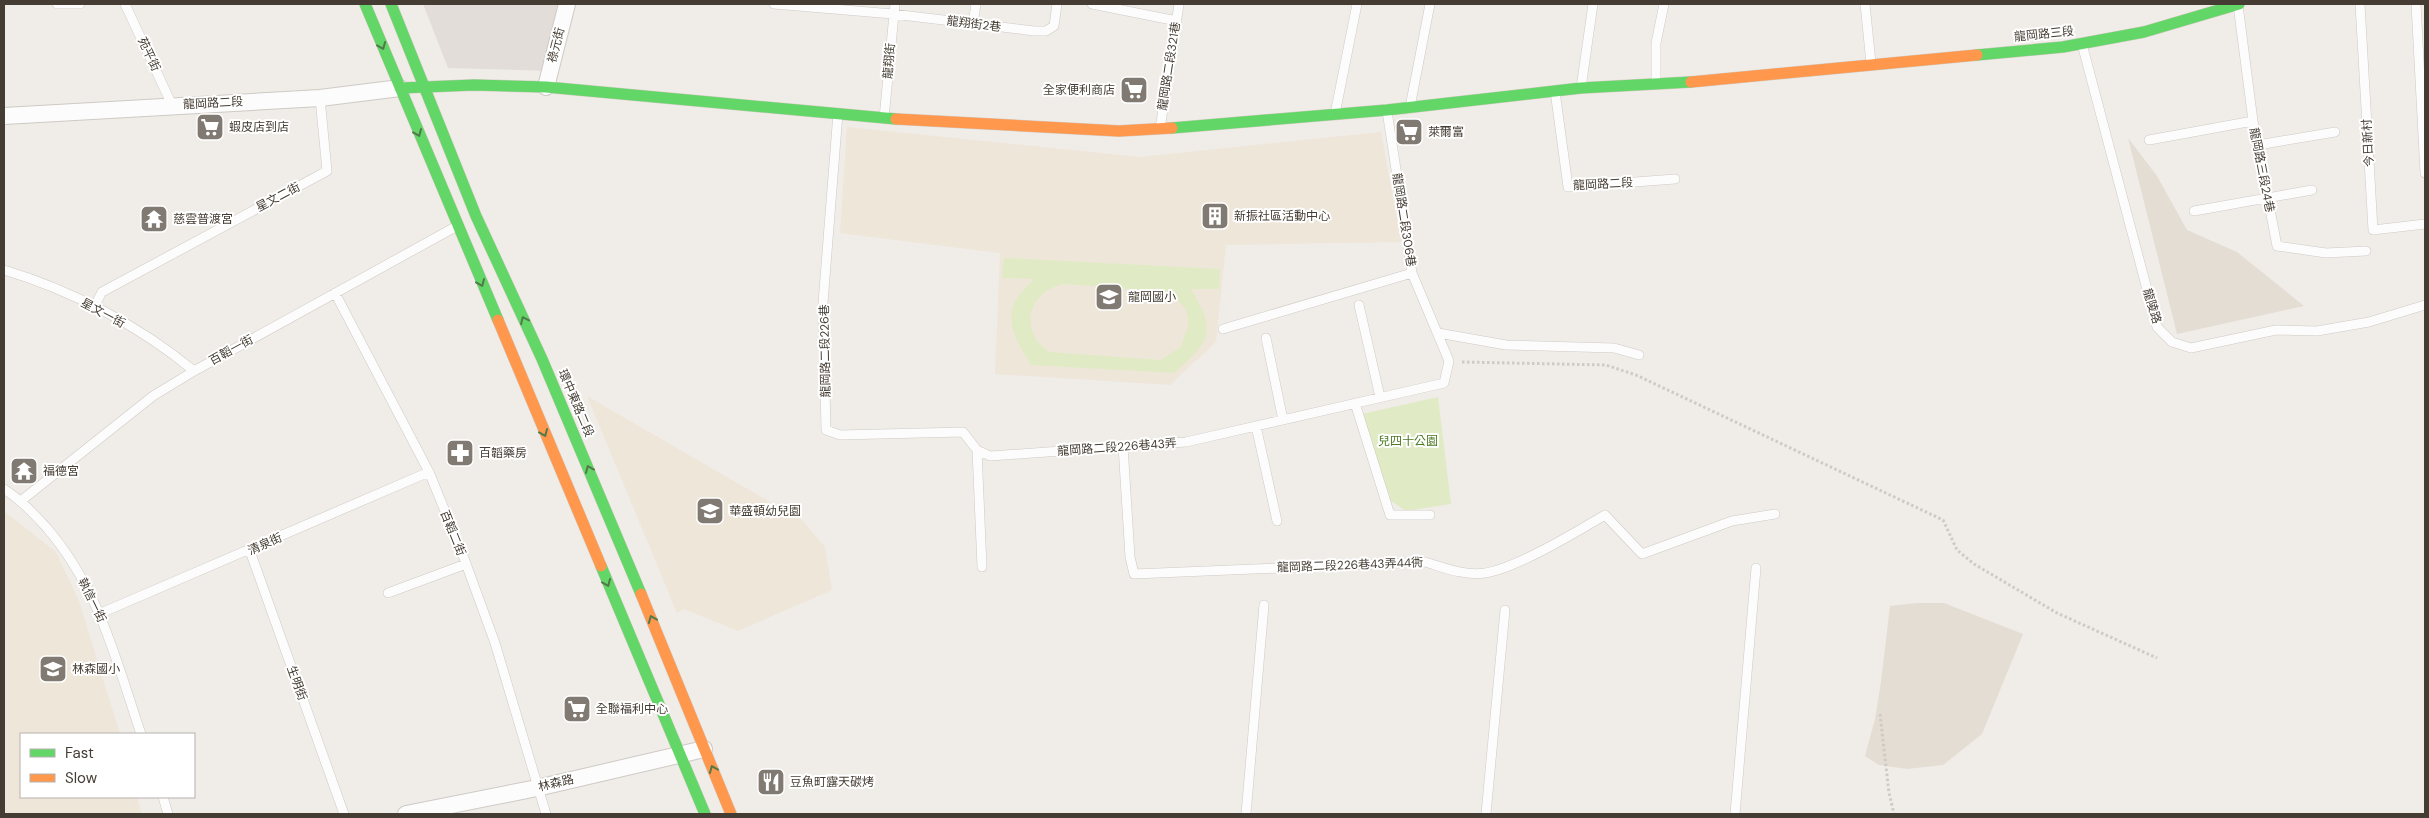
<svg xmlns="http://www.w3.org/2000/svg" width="2429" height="818" viewBox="0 0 2429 818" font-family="'DM Sans','Noto Sans TC',sans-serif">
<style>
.residential{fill:#e4ddd4}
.industrial{fill:#e3ddd9}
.education{fill:#eee6d9}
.green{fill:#e0ebc5;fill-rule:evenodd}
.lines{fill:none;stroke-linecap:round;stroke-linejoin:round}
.lane-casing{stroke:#cecac5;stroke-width:10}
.street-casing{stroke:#cecac5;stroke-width:18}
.fast-casing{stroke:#d2cbc1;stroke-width:12}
.slow-casing{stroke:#d2cbc1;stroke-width:12}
.path{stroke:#cecac6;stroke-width:3;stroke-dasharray:2.5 2.5;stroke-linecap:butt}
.lane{stroke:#fdfcfc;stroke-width:9}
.street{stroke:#fdfcfc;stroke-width:16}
.fast{stroke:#63d668;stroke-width:11}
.slow{stroke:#ff974d;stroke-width:11}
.oneway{stroke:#517a48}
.labels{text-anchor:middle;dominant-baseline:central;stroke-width:4;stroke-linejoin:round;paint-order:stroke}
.street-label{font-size:12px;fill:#453d33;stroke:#fff}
.poi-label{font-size:12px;fill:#453d33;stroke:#fff;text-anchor:start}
.park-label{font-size:12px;fill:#4d7a23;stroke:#fff}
</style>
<rect width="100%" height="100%" fill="#f0ece8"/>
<path class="residential" d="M2128,138L2157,176L2187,230L2237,252L2304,306L2177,334Z
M1917,603H1944L2023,634L1982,734L1943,765L1907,769L1879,765L1865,756L1875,719L1881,682L1890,606Z"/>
<path class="industrial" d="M423,4H563L550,71L448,68Z"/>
<path class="education" d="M847,127L1140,157L1381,132L1401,242L1226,245L1216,342L1170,385L995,374L1000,253L840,233Z
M587,396L803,521L825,547L832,590L738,631L684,609L677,613Z
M4,511L56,552L79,601L120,734H21V797H137L142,814H4Z"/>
<path class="green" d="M1004,258L1220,269L1219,289H1191C1217,332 1211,341 1174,373L1031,365C1019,345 1003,323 1016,300C1020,292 1028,286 1034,279L1002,278ZM1064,284L1170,292L1185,308L1188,317V326L1181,347L1160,360L1049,352C1045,348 1040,345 1037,341C1021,315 1037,289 1064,284Z
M1438,397L1451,504L1406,511L1391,501L1362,414Z"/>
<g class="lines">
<defs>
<path id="lane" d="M57,4H80
M125,4L172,105
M774,4L893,14L1034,31H1046L1054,26L1057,4
M1092,4L1177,21
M1865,4L1871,63
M2360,4L2373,230L2425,224
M2416,4L2425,173
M2238,5L2253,121L2277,246L2326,253L2366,251
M973,23L976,4
M2082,44L2157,327L2172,342L2191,348L2276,330L2317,331L2369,322L2425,305
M1656,83V43L1664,4
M1581,88L1593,4
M1555,91L1568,187L1675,179
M1410,107L1430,4
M838,113L823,303L826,430L840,435L963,432L977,450L990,456L1186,442L1444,383L1449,361L1412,273L1387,111
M1335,114L1357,4
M884,118L895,4
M1160,129L1179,4
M2149,140L2253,121
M2258,145L2335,132
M2194,211L2312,190
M4,270C71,290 140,326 194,371
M335,293L429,472L461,550L495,643L546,814
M1359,305L1380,397
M94,307L102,292L327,171L320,98
M1223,329L1412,273
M1438,333L1506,345L1614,348L1639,355
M1266,338L1283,420
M1355,403L1390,515H1430
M1256,426L1277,521
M1123,446L1130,557L1134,574L1425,562C1445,568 1464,576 1485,573C1515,569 1578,531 1605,515L1642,554L1732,521L1775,514
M977,450L982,567
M4,489C21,500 32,512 46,527C99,588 116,660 141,734
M22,500L153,396L194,371L457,226
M250,551L344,814
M388,593L466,564
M101,613L429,472
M163,797L168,814
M1246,814L1264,605
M1486,814L1505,610
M1735,814L1756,568"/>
<path id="street" d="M546,87L567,4
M4,116L320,98L400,88
M406,814L537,788L704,749"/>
<path id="fast" d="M365,4L498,320
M391,4L476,216L542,359L641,594
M1977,55L2063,47L2144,32L2239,4
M400,88L474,85L546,87L896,119
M1172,128L1387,110L1581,88L1691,82
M601,566L705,814"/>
<path id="slow" d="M1691,82L1977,55
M896,119L1119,131L1172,128
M498,320L601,566
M641,594L731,814"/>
</defs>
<use href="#lane" class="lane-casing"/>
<use href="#street" class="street-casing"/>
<use href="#fast" class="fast-casing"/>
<use href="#slow" class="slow-casing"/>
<path class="path" d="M1462,362L1606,365L1636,375L1943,520L1957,550L1974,564L2057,613L2157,658
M1880,714L1889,793L1894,814"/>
<use href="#lane" class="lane"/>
<use href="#street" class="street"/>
<use href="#fast" class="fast"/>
<use href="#slow" class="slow"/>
</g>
<defs><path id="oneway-chevron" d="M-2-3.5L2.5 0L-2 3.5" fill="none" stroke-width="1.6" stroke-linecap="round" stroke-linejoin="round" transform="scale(1.25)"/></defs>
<g class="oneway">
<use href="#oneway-chevron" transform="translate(382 46) rotate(68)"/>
<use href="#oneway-chevron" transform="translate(418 133) rotate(67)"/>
<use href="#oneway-chevron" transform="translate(481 283) rotate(67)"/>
<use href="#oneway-chevron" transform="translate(524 320) rotate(-115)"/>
<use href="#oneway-chevron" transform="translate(544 433) rotate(67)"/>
<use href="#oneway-chevron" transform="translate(589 469) rotate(-113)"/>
<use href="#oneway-chevron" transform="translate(607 583) rotate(67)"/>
<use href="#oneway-chevron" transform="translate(652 619) rotate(-112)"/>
<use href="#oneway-chevron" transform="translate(713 769) rotate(-112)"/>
</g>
<defs>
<symbol id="supermarket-square" viewBox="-11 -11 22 22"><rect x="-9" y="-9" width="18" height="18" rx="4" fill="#817a72" stroke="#fff"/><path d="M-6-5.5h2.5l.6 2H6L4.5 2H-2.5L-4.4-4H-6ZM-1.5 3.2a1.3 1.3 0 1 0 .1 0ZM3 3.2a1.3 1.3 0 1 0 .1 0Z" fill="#fff"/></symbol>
<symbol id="building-square" viewBox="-11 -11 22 22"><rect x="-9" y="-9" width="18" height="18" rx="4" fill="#817a72" stroke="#fff"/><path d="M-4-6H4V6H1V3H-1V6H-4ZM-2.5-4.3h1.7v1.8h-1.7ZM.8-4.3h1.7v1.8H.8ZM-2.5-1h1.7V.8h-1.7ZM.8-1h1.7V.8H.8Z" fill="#fff"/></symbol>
<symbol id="temple-square" viewBox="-11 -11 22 22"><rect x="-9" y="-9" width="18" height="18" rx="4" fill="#817a72" stroke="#fff"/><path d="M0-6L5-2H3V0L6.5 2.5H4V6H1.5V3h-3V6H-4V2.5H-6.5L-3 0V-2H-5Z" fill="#fff"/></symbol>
<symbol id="school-square" viewBox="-11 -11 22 22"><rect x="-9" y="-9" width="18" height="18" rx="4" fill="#817a72" stroke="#fff"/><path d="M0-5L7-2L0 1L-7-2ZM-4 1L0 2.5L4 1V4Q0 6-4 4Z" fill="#fff"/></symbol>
<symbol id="pharmacy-square" viewBox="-11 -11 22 22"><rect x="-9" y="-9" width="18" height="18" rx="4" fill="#817a72" stroke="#fff"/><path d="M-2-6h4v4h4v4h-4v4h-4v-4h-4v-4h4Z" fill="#fff"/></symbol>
<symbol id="restaurant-square" viewBox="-11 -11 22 22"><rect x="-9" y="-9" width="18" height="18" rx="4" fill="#817a72" stroke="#fff"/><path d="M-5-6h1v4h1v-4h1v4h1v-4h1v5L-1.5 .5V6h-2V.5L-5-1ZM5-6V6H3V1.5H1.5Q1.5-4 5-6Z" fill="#fff"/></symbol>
</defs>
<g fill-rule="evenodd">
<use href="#supermarket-square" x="1118" y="74" width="32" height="32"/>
<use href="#supermarket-square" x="194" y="111" width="32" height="32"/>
<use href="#supermarket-square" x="1393" y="116" width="32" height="32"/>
<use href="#building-square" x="1199" y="200" width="32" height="32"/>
<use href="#temple-square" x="138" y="203" width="32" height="32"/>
<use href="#school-square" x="1093" y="281" width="32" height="32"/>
<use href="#pharmacy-square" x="444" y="437" width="32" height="32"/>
<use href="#temple-square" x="8" y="455" width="32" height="32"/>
<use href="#school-square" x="694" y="495" width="32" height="32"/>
<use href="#school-square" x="37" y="653" width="32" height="32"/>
<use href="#supermarket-square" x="561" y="693" width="32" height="32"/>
<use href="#restaurant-square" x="755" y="766" width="32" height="32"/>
</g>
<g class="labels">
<g class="street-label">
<text transform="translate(974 24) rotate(7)">龍翔街2巷</text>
<text transform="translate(2044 34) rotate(-6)">龍岡路三段</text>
<text transform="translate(556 45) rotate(-76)">祿元街</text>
<text transform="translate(149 54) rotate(65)">苑平街</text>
<text transform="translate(889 61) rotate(-85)">龍翔街</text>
<text transform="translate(1169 66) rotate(-81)">龍岡路二段321巷</text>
<text transform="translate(213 103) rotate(-3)">龍岡路二段</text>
<text transform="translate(2368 143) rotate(-93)">今日新村</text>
<text transform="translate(2262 170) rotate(79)">龍岡路三段24巷</text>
<text transform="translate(1603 184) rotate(-3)">龍岡路二段</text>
<text transform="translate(278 197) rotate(-28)">星文二街</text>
<text transform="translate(1404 220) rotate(81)">龍岡路二段306巷</text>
<text transform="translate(2152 306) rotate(73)">龍陵路</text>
<text transform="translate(103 313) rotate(28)">星文一街</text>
<text transform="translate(231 350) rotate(-29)">百韜一街</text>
<text transform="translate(825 351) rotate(-91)">龍岡路二段226巷</text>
<text transform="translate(576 403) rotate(67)">環中東路二段</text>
<text transform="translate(1117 447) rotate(-4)">龍岡路二段226巷43弄</text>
<text transform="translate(453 533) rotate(68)">百韜二街</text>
<text transform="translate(265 544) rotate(-24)">清泉街</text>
<text transform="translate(1350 565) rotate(-2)">龍岡路二段226巷43弄44衖</text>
<text transform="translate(92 600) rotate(64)">執信一街</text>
<text transform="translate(297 683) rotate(70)">生明街</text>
<text transform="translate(556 783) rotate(-13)">林森路</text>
</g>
<g class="poi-label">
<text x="1115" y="90" text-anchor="end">全家便利商店</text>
<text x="229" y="127">蝦皮店到店</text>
<text x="1428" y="132">萊爾富</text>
<text x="1234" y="216">新振社區活動中心</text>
<text x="173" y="219">慈雲普渡宮</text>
<text x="1128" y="297">龍岡國小</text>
<text x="479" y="453">百韜藥房</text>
<text x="43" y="471">福德宮</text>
<text x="729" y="511">華盛頓幼兒園</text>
<text x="72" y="669">林森國小</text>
<text x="596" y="709">全聯福利中心</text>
<text x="790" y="782">豆魚町露天碳烤</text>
</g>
<g class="park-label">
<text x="1408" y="441">兒四十公園</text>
</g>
</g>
<rect width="2429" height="818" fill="none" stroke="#453d33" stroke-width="10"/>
<rect x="20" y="733" width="175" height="65" fill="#ffffff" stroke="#b5b1ad"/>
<rect x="30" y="749" width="25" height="8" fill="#63d668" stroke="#b5b1ad"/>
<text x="65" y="758" font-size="15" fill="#453d33">Fast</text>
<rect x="30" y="774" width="25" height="8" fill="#ff974d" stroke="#b5b1ad"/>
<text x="65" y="783" font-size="15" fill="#453d33">Slow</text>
</svg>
